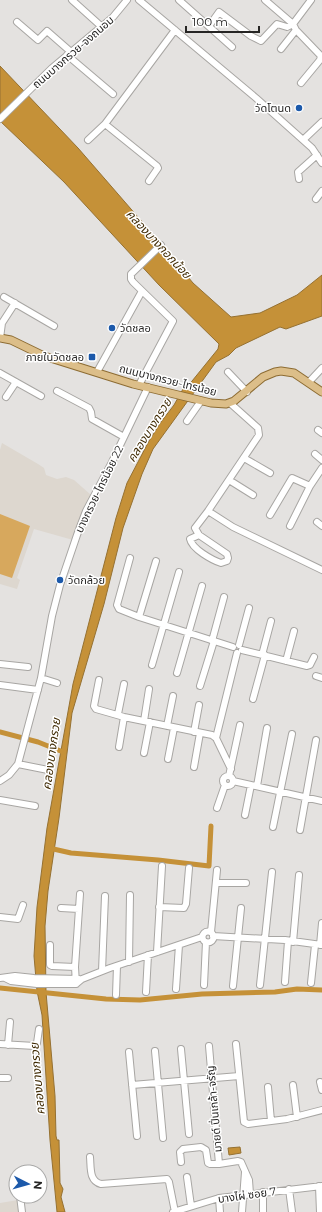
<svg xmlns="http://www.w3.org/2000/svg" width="322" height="1212" viewBox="0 0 322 1212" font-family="Montserrat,'Noto Sans Thai',sans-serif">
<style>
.built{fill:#ddd7cf}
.green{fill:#d7a85d}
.water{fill:#c59138;stroke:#957132}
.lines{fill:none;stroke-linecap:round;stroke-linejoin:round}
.canal{stroke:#c59138;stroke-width:5}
.minor-casing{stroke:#a8a6a3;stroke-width:8}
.major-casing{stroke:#8d6c33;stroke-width:9}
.minor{stroke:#fff;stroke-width:6}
.major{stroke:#dcbe89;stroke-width:7}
.poi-dot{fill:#1c59aa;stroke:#fff;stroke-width:1.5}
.labels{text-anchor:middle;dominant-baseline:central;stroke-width:3;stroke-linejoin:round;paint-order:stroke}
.street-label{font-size:11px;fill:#262524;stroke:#fff}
.poi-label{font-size:11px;fill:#262524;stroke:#fff;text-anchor:end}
.water-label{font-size:12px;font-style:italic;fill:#402b04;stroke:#fff}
</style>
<rect width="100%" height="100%" fill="#e4e2e0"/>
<path class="built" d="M2,443L38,464L44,468L46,475L57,479L66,477L74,480L91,495L73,540L34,529L17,578L20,580L17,589L0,584V450Z
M18,1200L20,1212H0V1203Z"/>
<path class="green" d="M0,514L30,526L12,578L0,574Z"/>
<path class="water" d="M0,66L78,148L144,224L193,283L231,317L260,313L297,295L322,275V316L286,329L280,327L236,348L229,355L216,362L153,449L142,474L123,528L104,604L72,713L59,818L48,891L45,926L46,992L55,1096L56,1136L57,1140H59L60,1183L63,1189L61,1197L65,1212H57L50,1140L42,1015L37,991L34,956L37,907L47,828L73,684L116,518L127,483L149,441L161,422L174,405L183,389L188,386L218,349L219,344L159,285L64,182L0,121Z
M240,1147L241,1153L229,1155L228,1148Z"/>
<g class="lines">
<path class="canal" d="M0,732L38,742L63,752
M49,848L71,853L158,860L209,866L211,826
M0,988L106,999L140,1000L202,994L275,992L297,989L322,990"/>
<defs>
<path id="minor" d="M72,0L102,27
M139,0L256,98L312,148L322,163
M179,0L232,47
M265,0L293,24L296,30L321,56L320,60L301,83
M17,22L38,40L47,31L71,52
M209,26L219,12L251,36L261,41L277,24L287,27L293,24L311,0
M281,49L296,30
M67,55L113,94
M0,119L52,68L113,17L127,0
M105,124L157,166L158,168L149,181
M88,140L105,124L175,30
M303,140L322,122
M299,179L298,172L317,155
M316,199L322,191
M4,297L54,326
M0,338L2,323L15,303
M97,372L142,291
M228,372L247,392
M0,373L41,396
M309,382L322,368
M139,385L173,321L133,282L131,279V274L161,245
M57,391L89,408L91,412L92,419L124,437
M6,397L16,382
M187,421L201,401
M318,430L322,433
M315,454L322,460
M244,458L270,473
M229,480L253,495
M208,511L233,527L322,570
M270,515L292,478L310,486
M317,522L322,526
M290,526L310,486L322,468
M195,528L199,535L227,554L228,558L227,561L221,563C212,560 192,549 190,539L199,535L195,528L208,511L259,435L258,428L230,403
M130,558L117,605L119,609L139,617L233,647
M139,617L156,561
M212,641L224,597
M239,645L249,608
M242,650L307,666L310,665L314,657
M262,655L271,621
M286,661L294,631
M0,664L28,667
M152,665L179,572
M177,673L202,586
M316,676L322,678
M41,678L57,683
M99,680L94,706L96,709L124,717L212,735L216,738L231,769
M0,685L38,690
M200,686L214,641
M253,699L265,655
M118,714L124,684
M144,721L149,689
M167,726L173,696
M194,732L199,705
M216,738L237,653
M119,747L124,717
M144,753L150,722
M168,759L174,728
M18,764L48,770
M194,767L200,733
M223 781a5 5 0 1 1 10 0a5 5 0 1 1-10 0Z
M229,776L240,725
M0,781L9,775L18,764L41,678L52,616L60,585L77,535L86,511L112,462L148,387
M233,781L322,801
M257,786L267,728
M0,800L35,806
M217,808L225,785
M245,815L251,785
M273,827L292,734
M300,830L316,740
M216,883H246
M159,907L184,908L186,904L189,868
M61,908L79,909
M0,917L18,919L23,905
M202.5 937a5.5 5.5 0 1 1 11 0a5.5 5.5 0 1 1-11 0Z
M211,932L217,870
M213,936L285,940L322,945
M293,942L299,875
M50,945V965L52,966L75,967
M320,945L322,923
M157,952L162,866
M129,962L130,895
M102,971L105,896
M0,978L15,976L34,978L79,979
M5,978L11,981L37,984H76L82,979L110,968L202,937
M285,982L288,941
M311,983L315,945
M76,984L75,967L80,894
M204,985L206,942
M260,985L272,872
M233,986L241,908
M176,989L179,945
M146,992L148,955
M116,995L117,966
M0,1044L35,1046L37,1043L39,1029
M236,1044L244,1122L248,1124L287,1119L322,1110
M8,1045L10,1022
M209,1046L219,1164L238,1161L241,1162L249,1180L250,1194
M181,1049L189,1134
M155,1051L163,1138
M129,1052L137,1136
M0,1078H8
M320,1082L322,1090
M132,1085L239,1076
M293,1085L297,1117
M268,1087L271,1121
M90,1157C91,1168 89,1181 101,1184L167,1179L169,1182L175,1212
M181,1162L180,1152L183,1149L201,1147L206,1150L208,1163L210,1164H219
M187,1177L191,1206
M319,1186L320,1212
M289,1189L292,1212
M263,1192V1212
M20,1196L22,1212
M219,1198L220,1212
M173,1212L219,1198L322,1186
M242,1212L245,1172"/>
<path id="major" d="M0,338L11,340L44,356L133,384L211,403L226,404L234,401L263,377L275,372L281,371L294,373L322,392"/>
</defs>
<use href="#minor" class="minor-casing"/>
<use href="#major" class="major-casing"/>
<use href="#minor" class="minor"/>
<use href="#major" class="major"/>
</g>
<g class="poi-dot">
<circle cx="299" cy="108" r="4"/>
<circle cx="112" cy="328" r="4"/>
<rect x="88" y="353" width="8" height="8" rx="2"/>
<circle cx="60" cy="580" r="4"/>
</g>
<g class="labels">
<g class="street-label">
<text transform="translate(73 52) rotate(-41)">ถนนบางกรวย-จงถนอม</text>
<text transform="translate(168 380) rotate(14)">ถนนบางกรวย-ไทรน้อย</text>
<text transform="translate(99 489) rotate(-64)">บางกรวย-ไทรน้อย 22</text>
<text transform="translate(214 1109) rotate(-95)">มายด์ ปิ่นเกล้า-จรัญ</text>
<text transform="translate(247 1195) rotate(-8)">บางไผ่ ซอย 7</text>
</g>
<g class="poi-label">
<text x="291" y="108">วัดโตนด</text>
<text x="120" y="328" text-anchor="start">วัดชลอ</text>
<text x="84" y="357">ภายในวัดชลอ</text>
<text x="68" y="580" text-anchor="start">วัดกล้วย</text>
</g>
<g class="water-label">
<text transform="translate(159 244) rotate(47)">คลองบางกอกน้อย</text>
<text transform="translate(149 430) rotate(-58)">คลองบางกรวย</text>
<text transform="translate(51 754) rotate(-82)">คลองบางกรวย</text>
<text transform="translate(37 1079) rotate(-95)">คลองบางกรวย</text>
</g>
</g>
<g transform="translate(28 1184) rotate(96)"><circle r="19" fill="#ffffff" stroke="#a8a8a7"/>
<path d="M0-3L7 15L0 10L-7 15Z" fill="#1c59aa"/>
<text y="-6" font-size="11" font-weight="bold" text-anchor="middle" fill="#262524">N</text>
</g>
<path d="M186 26v6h73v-6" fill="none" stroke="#262524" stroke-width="2"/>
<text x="192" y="26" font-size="12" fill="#262524" stroke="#ffffff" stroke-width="3" paint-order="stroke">100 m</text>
</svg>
